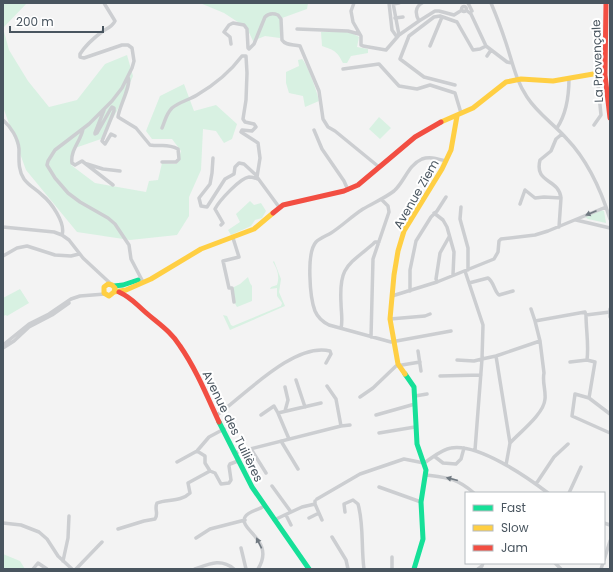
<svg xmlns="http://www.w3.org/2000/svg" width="613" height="572" viewBox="0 0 613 572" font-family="Poppins,sans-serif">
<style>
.green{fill:#d8f1e2}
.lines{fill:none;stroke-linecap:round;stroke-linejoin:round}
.street{stroke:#ccced1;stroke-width:3.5}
.fast{stroke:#16e098;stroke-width:5}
.slow{stroke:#ffcf43;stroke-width:5}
.jam{stroke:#f24e42;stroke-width:5}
.oneway{fill:#707981}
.labels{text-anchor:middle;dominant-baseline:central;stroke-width:4;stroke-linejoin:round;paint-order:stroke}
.street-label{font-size:12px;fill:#49555f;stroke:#fff}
</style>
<rect width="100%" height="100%" fill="#f3f3f3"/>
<path class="green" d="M3,3H27L3,28Z
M200,3H308L307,9L282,18L280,38L265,36L253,41L247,28L224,13Z
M3,28L9,50L28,81L49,107L77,100L105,64L127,55L133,76L122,101L106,132L101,139L75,148L71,165L95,183L146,192L149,181L158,180L162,163L177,164L181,151L172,139H152L146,131L160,96L184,84L194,111L216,105L237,124L232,139L224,143L216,131L203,129L201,170L189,197V216L177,235L130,240L77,232L26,170L3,107Z
M321,32H350L359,37L357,47L368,49V53L351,56L347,63H343C337,51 334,50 322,46Z
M302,59C307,63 318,94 319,101L305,107L303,96L289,93L286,83V72L299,66L298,60Z
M379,117L391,128L380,139L369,129Z
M250,201L254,205L261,203L266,211L262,218L255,220L251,226L231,235L228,230L240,222L236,214Z
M601,210L604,211L606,223L588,219L585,217Z
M274,261L281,279L279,292L285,306L230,330L223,315L227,316L231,325L233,326L281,306L282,303L277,296V288L270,289L271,287L277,285C280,276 277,269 273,262Z
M248,277L250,283L252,286V301L237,307L234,302L232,288L240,284Z
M20,289L29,303L7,316L6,315L3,316V298Z
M3,554L20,561L25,569H3Z"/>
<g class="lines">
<path class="street" d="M104,3L115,21C112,27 108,28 103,31C95,37 85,46 80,54V57L84,58L122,45H128L132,48L134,61L132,68L122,88L112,101L89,124L55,150L48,161L47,165L55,178L68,193L80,202L108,218L115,224L129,245L131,259L143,282
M354,3L351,11L353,22L361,36V45L363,46L386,50L399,35L419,21
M389,3L392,30L397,37
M393,3L399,35
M422,3C415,7 415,14 419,21L435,11H439L454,15L462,10
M468,3L472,11
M491,3C496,15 501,28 505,40C512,60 515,79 527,97C538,114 554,124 567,139C589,162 601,190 610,219
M393,4L399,3
M461.5 9a2.5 2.5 0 1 1 5 0a2.5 2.5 0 1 1-5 0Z
M466,10L471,14L486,46L507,62L512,63
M395,18L403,17
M297,29L348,31L359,34
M231,44L230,37L224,32L229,25L233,23L244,25L247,29L248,48L249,49L254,44L265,17C269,13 273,13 278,15L281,19L282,40C286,46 294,44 300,46L319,91L323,119L328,127L335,131L379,167
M430,46L442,17
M487,56L491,50
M343,69L379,64L399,86L417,89L430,85L455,93L461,113
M128,77C132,84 119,107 118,117L136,128L150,145C162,147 166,143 178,149L179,159L176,162H162
M455,85L424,77L400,59L409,36L434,17L440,16L457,22L473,50L480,49L486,46
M104,110L95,133V134L97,133L110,110L112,107L114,108V111L102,141L105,144L111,134L115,136
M3,120C11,127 18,138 19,149C19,160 18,170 24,179C29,186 36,189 42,195C51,202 66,223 62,235
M594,125L601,115L599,95L597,73
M162,128C165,121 166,114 172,108C179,102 189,100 197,95C214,85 230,72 242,56H246L247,73L246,100L243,119L245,122L254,124L256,127L252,131L242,130L241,132L258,143L260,158L257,177L279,207
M557,128C567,113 569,95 569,78
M83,129C81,141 70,150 72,163L75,165L82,161L113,185
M314,130L322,149L344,181L348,190
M213,158L212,173L210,184L199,198L201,206L207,207L225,179L234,174L235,167L239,163L244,164L257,176
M446,161C438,159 430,156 422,159C408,165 405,181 394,191C385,198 373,203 363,209C352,216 342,226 331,233C326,236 320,238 316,242C306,253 310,298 315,311C318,318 323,322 329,325L391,342L451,331
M87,164L103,169L120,171
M561,198C559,178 534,184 540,160L551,151L556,139L562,134
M520,204L525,190L535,198L544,197L561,198L559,227
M461,207L460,219L468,248V270
M434,213L443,220L447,227L454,252L453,275
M576,220L610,228
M221,225L223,223L215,209C219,201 240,178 249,177C252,177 255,178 258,179
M3,227L54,232L62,235L69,240L83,258L111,284
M233,238L239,257L223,261L229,288H232L234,302
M3,256L17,248L27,246L55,255L71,256L79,254
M437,282L436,279L440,253L449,237
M469,283L488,278C494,282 494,291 499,295L513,291
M410,291V270L416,241L431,217L437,211L446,197
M392,296L437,282L494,259L498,252L499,241L501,239L535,235L548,231L606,207
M531,309L535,321
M610,309V317
M586,315C586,330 589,345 587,360L595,362L589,398
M390,319L425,316L430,314
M341,328C343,321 341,311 341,303C339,267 347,266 373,244L375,242H379
M371,337L373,259L389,212L388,206L381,199
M3,345L29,324L49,314L71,299L80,296L105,294
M3,348L14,341L29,327L52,315L69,303
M418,351L421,371
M496,356L510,443L506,465
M457,360L474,361L482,359L483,325L465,271
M570,362L587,360
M440,376L481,375
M296,380L305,407
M327,386L336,399L341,426
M285,387L288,400L285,411
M415,396L427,394
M360,397L373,388L396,366L420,362
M278,413L321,403
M610,414L589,398L575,394L572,416L610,433
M217,415C244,396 294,342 330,351L331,354L326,363
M261,415L274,406L278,413L289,439
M376,415L415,404
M379,433L415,427
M281,441L298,469
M510,443C520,432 544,414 545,399C546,390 542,382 544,373L540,341
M251,449L266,473
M475,450L482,359L496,356L540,341L535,321L585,312L586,315L610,312
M197,451L205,456V463L210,471
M234,453L341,426L350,425
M434,456L443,463L456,464L461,459L464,448
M177,462L197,451L209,437L224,429
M426,475C449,478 456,478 474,493
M536,484L554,457L568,444
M272,486L291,512
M379,487L421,502
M569,493L581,467
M317,499L360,474L404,459L424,463C432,458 442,449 451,448C478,443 527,477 548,493
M315,501V504L322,520
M345,512L344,504L353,500L358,504C364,525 361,547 364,569
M286,515L291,525
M309,518L319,513
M274,520L302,507L315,504
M3,523L21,525L39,532L47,539L58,556L72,569
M604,523L610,525
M118,529L144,521L155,519C159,514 154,509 157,503C167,499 181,502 190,493L188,483L210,471L215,473L221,484L229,483L231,480L229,466L230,464L238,461
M332,537L346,560L348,569
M196,538L210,529L245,520
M241,548L246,569
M392,557V569
M604,560L610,541
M63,561L68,538L69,516
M555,563L561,569
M33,569L38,563L47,569
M76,569L102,542
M195,569C209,564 221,558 234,569
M258,569C276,540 238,530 245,517C248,511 259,510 264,506
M478,569L482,566L483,563
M601,569L603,563"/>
<path class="fast" d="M114,286L123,285L138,280
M405,374L414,387L417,444L426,470L421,502L423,539L414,569
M219,422L252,487L309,569"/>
<path class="slow" d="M441,122L473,108L506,82L521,79L553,81L599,73
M114,292L115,288L112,285L108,284L104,287V293L109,296L114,292L126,290L151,279L201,249L254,229L273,213
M405,374L398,364L390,319L394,275L398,251L404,231L442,169L451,150L457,116"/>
<path class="jam" d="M606,3L605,75L610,118
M273,213L283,205L344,191L358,185L415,137L441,122
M119,292C130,297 134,302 143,310C156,322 171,331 180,346C196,369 207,396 219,422"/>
</g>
<defs><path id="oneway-solid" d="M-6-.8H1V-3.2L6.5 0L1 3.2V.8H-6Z"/></defs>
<g class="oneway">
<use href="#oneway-solid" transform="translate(591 213) rotate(157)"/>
<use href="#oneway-solid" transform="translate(452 479) rotate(-166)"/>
<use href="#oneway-solid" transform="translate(259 543) rotate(-116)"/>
</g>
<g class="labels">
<g class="street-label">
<text transform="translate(597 61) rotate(-92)">La Provençale</text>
<text transform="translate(416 194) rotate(-60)">Avenue Ziem</text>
<text transform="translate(233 426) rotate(64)">Avenue des Tuilières</text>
</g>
</g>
<rect width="613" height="572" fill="none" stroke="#49555f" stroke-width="8"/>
<rect x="465" y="492" width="140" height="72" fill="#ffffff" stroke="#b6bbbf"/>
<rect x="473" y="505" width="20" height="6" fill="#16e098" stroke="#b6bbbf"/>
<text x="501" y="512" font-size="12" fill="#49555f">Fast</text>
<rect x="473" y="525" width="20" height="6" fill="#ffcf43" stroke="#b6bbbf"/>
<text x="501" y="532" font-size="12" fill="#49555f">Slow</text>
<rect x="473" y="545" width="20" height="6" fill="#f24e42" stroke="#b6bbbf"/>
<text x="501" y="552" font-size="12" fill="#49555f">Jam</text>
<path d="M10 26v6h93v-6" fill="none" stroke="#49555f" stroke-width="2"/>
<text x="16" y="26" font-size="12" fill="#49555f" stroke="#ffffff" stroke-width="3" paint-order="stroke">200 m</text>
</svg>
